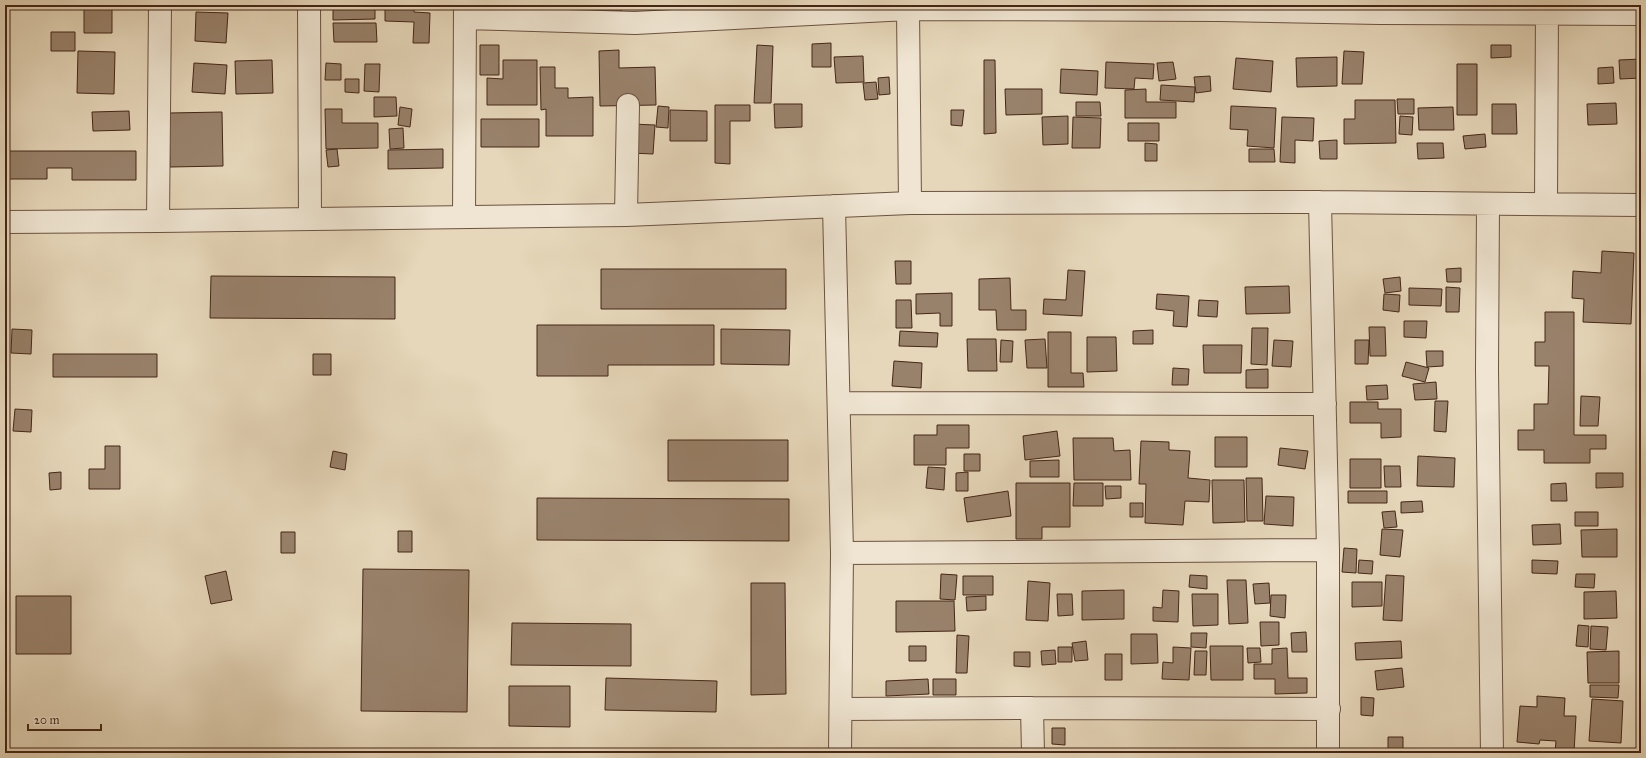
<svg xmlns="http://www.w3.org/2000/svg" width="1646" height="758" viewBox="0 0 1646 758" font-family="'IM FELL Great Primer',serif">
<style>
.building{fill:#99826c;stroke:#452617}
.lines{fill:none;stroke-linecap:round;stroke-linejoin:round}
.minor-casing{stroke:#6d5240;stroke-width:24}
.minor{stroke:#efe5d2;stroke-width:22}
</style>
<rect width="100%" height="100%" fill="#e6d7ba"/>
<filter id="stains"><feTurbulence type="fractalNoise" baseFrequency=".005" numOctaves="4"/><feColorMatrix values="0 0 0 0 .2 0 0 0 0 .09 0 0 0 0 .02 0 0 0 .5 -.17"/></filter>
<radialGradient id="worn" r=".72"><stop offset=".6" stop-color="#630" stop-opacity="0"/><stop offset="1" stop-color="#630" stop-opacity=".3"/></radialGradient>
<path class="building" d="M84,5H112V33H84Z
M197,5H231V6L197,7Z
M333,5H375V19L333,20Z
M385,5H414V12L430,13L429,43H413L414,22L385,21Z
M549,5H568V10L549,11Z
M589,5H622L621,15L589,13Z
M196,12L228,13L226,43L195,41Z
M333,23H376L377,42H334Z
M51,32H75V51H51Z
M831,43V67H812V44Z
M480,45H499V75H480Z
M757,45L773,46L771,103H754Z
M1491,45H1511V57L1491,58Z
M619,50V68L655,67L656,105L600,106L599,51Z
M78,51L115,52L114,94L77,93Z
M1344,51L1364,52L1362,84H1342Z
M863,56L864,82L836,83L834,57Z
M1337,57V86L1297,87L1296,58Z
M1236,58L1273,61L1271,92L1233,89Z
M1641,59V78L1620,79L1619,60Z
M272,60L273,93L236,94L235,61Z
M503,60H537V105H487V78L503,79Z
M984,60H995L996,133L984,134Z
M1106,62L1154,64L1153,79L1135,78L1134,89L1105,88Z
M1173,62L1176,79L1159,81L1157,63Z
M194,63L227,65L225,94L192,92Z
M326,63L341,64V80H325Z
M365,64H380L379,92L364,91Z
M1457,64H1477V115H1457Z
M540,67H555V88H568V98L593,97V136H546V109L541,110Z
M1613,67L1614,83L1598,84V68Z
M1061,69L1098,71L1097,95L1060,93Z
M1210,76L1211,91L1196,93L1194,77Z
M889,77L890,94L879,95L878,78Z
M345,79H359V93L345,92Z
M876,82L878,99L865,100L863,83Z
M1161,85L1195,87L1194,102L1160,100Z
M1005,89H1042V114L1006,115Z
M1146,89V102H1176V118H1125V90Z
M374,97H396L397,116L374,117Z
M1397,99H1414V114H1398Z
M1355,100H1395L1396,143L1344,144V119H1355Z
M1076,102H1100L1101,116H1076Z
M1616,103L1617,124L1588,125L1587,104Z
M774,104H802V127L775,128Z
M1492,104H1516L1517,134H1492Z
M715,105H750V121H730V164L715,163Z
M658,106L669,107L668,128L656,127Z
M1231,106L1276,108L1274,148L1247,146L1248,130L1230,129Z
M400,107L412,109L410,127L398,125Z
M1453,107L1454,130H1419L1418,108Z
M325,109H342V123H378V148L326,149Z
M670,110L707,111V141H670Z
M951,110H964L962,126L951,125Z
M129,111L130,130L93,131L92,112Z
M222,112L223,166L170,167L169,113Z
M1068,116V144L1043,145L1042,117Z
M1400,116L1413,117L1412,135L1399,134Z
M1073,117L1101,118L1100,148H1072Z
M1282,117L1314,118L1313,141L1295,140V163L1280,162Z
M481,119H539V147H481Z
M1128,123H1159V141H1128Z
M632,124L655,125L653,154L630,153Z
M403,128L404,148L390,149L389,129Z
M1485,134L1486,147L1465,149L1463,136Z
M1337,140V159H1320L1319,141Z
M1145,143L1157,144V161H1145Z
M1417,143H1443L1444,158L1418,159Z
M337,149L339,166L328,167L326,150Z
M443,149V168L388,169V150Z
M1249,149H1274L1275,162H1249Z
M7,151H136V180H72V168H47V179H7Z
M1602,251L1634,253L1631,324L1583,322L1584,299L1572,298L1573,271L1601,273Z
M895,261H911V284H896Z
M1461,268V282H1447L1446,269Z
M601,269H786V309H601Z
M1068,270L1085,271L1082,316L1043,314L1044,299L1066,300Z
M211,276L395,277V319L210,318Z
M1400,277L1401,291L1385,293L1383,279Z
M1010,278L1011,310H1026V330H997L996,310H979V279Z
M1289,286L1290,313L1246,314L1245,287Z
M1446,287L1460,288L1459,312H1446Z
M1409,288L1442,289L1441,306L1409,305Z
M952,293V326H940V313L916,314V294Z
M1157,294L1189,296L1187,327L1173,326L1174,311L1156,309Z
M1384,294L1400,295L1399,312L1383,310Z
M896,300H911L912,328H896Z
M1199,300L1218,301L1217,317L1198,316Z
M1545,312H1574V435H1606V449H1590V463H1544V450H1518V430H1534V404H1548L1549,366H1535V342H1545Z
M1404,321H1427L1426,338L1404,337Z
M537,325H714V365H608V376H537Z
M1369,327H1385L1386,356H1370Z
M1252,328H1268L1267,365L1251,364Z
M12,329L32,330L31,354L11,353Z
M721,329L790,330L789,365L721,364Z
M1153,330V344H1133V331Z
M900,331L938,333L937,347L899,346Z
M1048,332H1071V373H1083L1084,387H1048Z
M1087,337H1116L1117,371L1087,372Z
M967,339H996L997,371H968Z
M1045,339L1047,368H1027L1025,340Z
M1001,340L1013,341L1012,362H1000Z
M1274,340L1293,341L1291,367L1272,366Z
M1355,340H1369L1368,364H1355Z
M1203,345H1242L1241,373H1204Z
M1426,351H1443V366L1427,367Z
M53,354H157V377H53Z
M313,354H331V375H313Z
M894,361L922,363L921,388L892,386Z
M1406,362L1429,368L1425,382L1402,376Z
M1173,368L1189,369L1188,385H1172Z
M1268,369V388H1246V370Z
M1436,382L1437,399L1415,400L1413,384Z
M1387,385L1388,399L1367,400L1366,386Z
M1581,396L1600,397L1598,426H1580Z
M1435,401H1448L1446,432L1434,431Z
M1350,402H1378V409H1401V437L1381,438V423H1350Z
M15,409L32,410L31,432L13,431Z
M5,413H9V434H5Z
M937,425H969V448H946V465H914V435H937Z
M1057,431L1060,456L1025,460L1023,436Z
M1215,437H1247V467H1215Z
M1073,438H1113L1114,451L1130,450L1131,480H1074Z
M668,440H788V481H668Z
M1141,441L1169,442V450L1190,451L1188,478L1210,480L1209,502L1185,501L1183,525L1145,523L1146,484H1139Z
M105,446H120V489H89V469H105Z
M1280,448L1308,451L1305,469L1278,465Z
M333,451L347,454L345,470L330,467Z
M964,454H980V471H964Z
M1418,456L1455,458L1454,487L1417,486Z
M1350,459H1381V488H1350Z
M1059,460V477H1030V461Z
M1384,466H1400L1401,487H1385Z
M928,467L945,468L944,490L926,488Z
M61,472V489L50,490L49,473Z
M968,472V491H956V473Z
M1596,473H1623V487L1596,488Z
M1246,478H1262L1263,521H1247Z
M1212,480H1244L1245,522L1213,523Z
M1016,483H1070V527H1042V539H1016Z
M1074,483H1103V506H1073Z
M1566,483L1567,501H1551V484Z
M1105,486H1121V498L1106,499Z
M1008,491L1011,516L967,522L964,498Z
M1348,491H1387V503H1348Z
M1266,496L1294,497L1293,526L1264,524Z
M537,498L789,499V541L537,540Z
M1422,501L1423,512L1401,513V502Z
M1130,503H1143V517H1130Z
M1395,511L1397,527L1384,528L1382,512Z
M1575,512H1598V526H1575Z
M1560,524L1561,544L1533,545L1532,525Z
M1382,529L1403,530L1400,557L1380,555Z
M1617,529V557H1582L1581,530Z
M398,531H412V552H398Z
M281,532H295V553H281Z
M1344,548L1357,549L1356,573L1342,572Z
M1359,560L1373,561L1372,574L1358,573Z
M1532,560L1558,561L1557,574L1532,573Z
M363,569L469,570L467,712L361,711Z
M226,571L232,600L211,604L205,576Z
M941,574L957,575L955,600L940,599Z
M1576,574H1595L1594,588L1575,587Z
M1190,575L1207,576V589L1189,587Z
M1386,575L1404,576L1402,621L1383,620Z
M963,576H993V595H963Z
M1227,580H1246L1248,623L1229,624Z
M1028,581L1050,583L1048,621L1026,620Z
M1352,582H1382V606L1352,607Z
M751,583H785L786,694L751,695Z
M1269,583L1270,603L1255,604L1253,584Z
M1124,590V619L1082,620V591Z
M1163,590L1179,591L1178,622L1153,621V607L1162,608Z
M1616,591L1617,618L1584,619V592Z
M1057,594H1072L1073,615L1058,616Z
M1192,594H1218V625L1193,626Z
M1271,595H1286L1285,618L1270,616Z
M16,596H71V654H16Z
M986,596V610L967,611L966,597Z
M896,601H954L955,631L896,632Z
M1260,622H1279V645L1261,646Z
M512,623L631,624V666L511,665Z
M1578,625L1589,626L1588,647L1576,646Z
M1591,626L1608,627L1606,650L1590,649Z
M1306,632L1307,652H1292L1291,633Z
M1191,633H1207L1206,648L1191,647Z
M1131,634H1157L1158,663L1131,664Z
M957,635L969,636L967,673H956Z
M1086,641L1088,660L1075,661L1072,643Z
M1401,641L1402,658L1356,660L1355,643Z
M909,646H926V661H909Z
M1210,646H1243V680H1211Z
M1058,647H1072V662H1058Z
M1173,647L1191,648L1189,680L1162,679L1163,662L1173,663Z
M1247,648H1260L1261,662L1248,663Z
M1287,648L1288,678H1307V693L1275,694V679H1254V664H1272V649Z
M1055,650L1056,664L1042,665L1041,651Z
M1195,651H1207L1206,675H1194Z
M1619,651V683H1588L1587,652Z
M1014,652H1030V667L1014,666Z
M1105,654H1122V680H1105Z
M1402,668L1404,687L1377,690L1375,671Z
M606,678L717,681L716,712L605,710Z
M928,679L929,694L886,696V681Z
M933,679H956V695H933Z
M1590,685H1619L1618,698L1590,697Z
M509,686H570V727L509,726Z
M1537,696L1565,698L1564,716H1576L1574,753H1555L1556,741L1540,740L1539,744L1517,742L1520,706L1537,707Z
M1361,697L1374,698L1373,716L1361,715Z
M1592,699L1623,701L1621,743L1589,741Z
M1052,728H1065V745L1052,744Z
M1388,737H1403V753H1388Z
M971,749H1019V753H971Z
M1071,750L1106,752V753H1071Z"/>
<g class="lines">
<defs>
<path id="minor" d="M309,5L310,219
M908,9L910,203
M465,18L635,23L908,9L1220,10L1380,13L1641,14
M1320,202L1328,550V753
M1546,204L1547,5
M1488,205L1487,370L1492,753
M834,206L842,553L840,753
M626,215L628,105
M464,217L465,5
M158,221L160,5
M5,222L158,221L626,215L910,203L1320,202L1641,205
M839,403L1325,404
M842,553L1328,550
M1032,708L1033,753
M841,709L1032,708L1329,709"/>
</defs>
<use href="#minor" class="minor-casing"/>
<use href="#minor" class="minor"/>
</g>
<rect width="1646" height="758" fill="none" stroke="#e6d7ba" stroke-width="20"/>
<rect x="6" y="6" width="1634" height="746" fill="none" stroke="#452617" stroke-width="2"/>
<rect x="10" y="10" width="1626" height="738" fill="none" stroke="#452617"/>
<path d="M28 724v6h73v-6" fill="none" stroke="#452617" stroke-width="2"/>
<text x="34" y="724" font-size="12" fill="#452617" stroke="#efe5d2" stroke-width="3" paint-order="stroke">20 m</text>
<rect width="100%" height="100%" filter="url(#stains)"/>
<rect width="100%" height="100%" fill="url(#worn)"/>
</svg>
